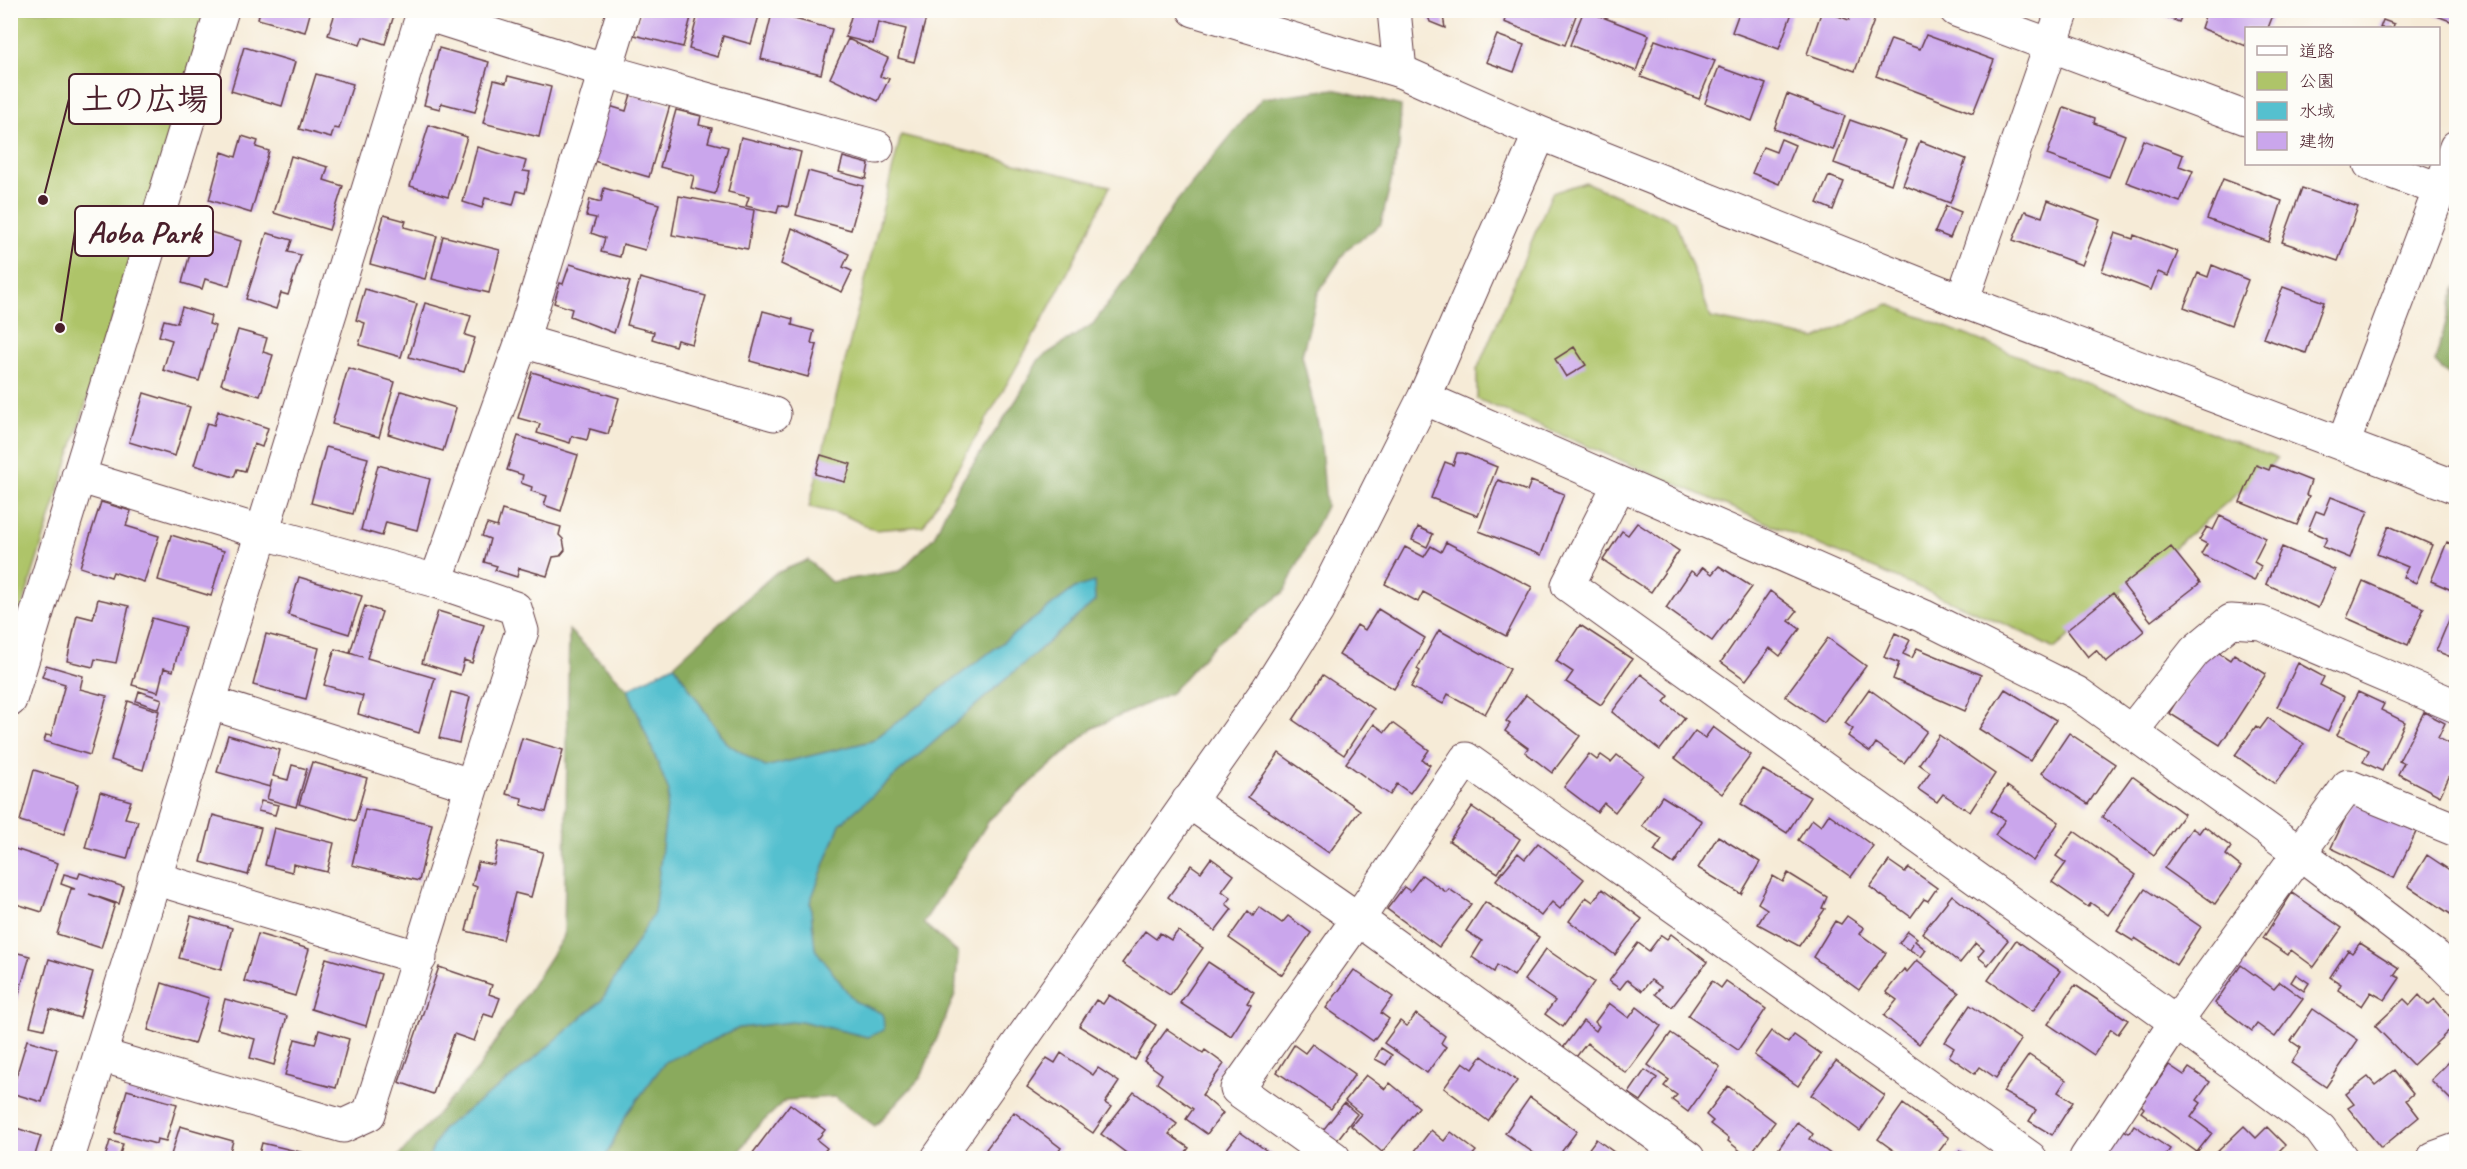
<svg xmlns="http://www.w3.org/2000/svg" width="2467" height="1169" viewBox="0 0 2467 1169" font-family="Caveat,'Klee One',sans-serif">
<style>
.green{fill:#aec469;stroke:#7c724a;stroke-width:1.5}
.forest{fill:#8aaa5d;stroke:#6a6444;stroke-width:1.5}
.water{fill:#55c0cf;stroke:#50707d;stroke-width:1.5}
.building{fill:#caa6ec}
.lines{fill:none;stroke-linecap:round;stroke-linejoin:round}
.street-casing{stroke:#643e45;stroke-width:35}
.secondary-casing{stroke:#643e45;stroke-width:35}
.street{stroke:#fff;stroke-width:33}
.secondary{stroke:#fff;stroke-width:33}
.leader{fill:none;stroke:#4a1f2b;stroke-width:2}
.callout-dot{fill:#4a1f2b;stroke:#fdfcf7;stroke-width:2}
.callout{fill:#fdfcf7;stroke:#4a1f2b;stroke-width:2}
.callout-label{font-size:32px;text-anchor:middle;font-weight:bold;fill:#4a1f2b}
</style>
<rect width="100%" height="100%" fill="#fdfcf7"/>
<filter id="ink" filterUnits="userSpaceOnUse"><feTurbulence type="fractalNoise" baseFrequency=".0167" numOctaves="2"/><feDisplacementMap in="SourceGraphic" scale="12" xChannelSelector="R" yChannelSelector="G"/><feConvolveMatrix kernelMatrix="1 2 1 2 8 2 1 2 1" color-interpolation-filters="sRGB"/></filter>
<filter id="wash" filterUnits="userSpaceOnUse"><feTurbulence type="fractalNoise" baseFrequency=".008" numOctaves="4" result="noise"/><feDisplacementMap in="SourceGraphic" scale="24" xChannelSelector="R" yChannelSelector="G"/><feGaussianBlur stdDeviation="1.35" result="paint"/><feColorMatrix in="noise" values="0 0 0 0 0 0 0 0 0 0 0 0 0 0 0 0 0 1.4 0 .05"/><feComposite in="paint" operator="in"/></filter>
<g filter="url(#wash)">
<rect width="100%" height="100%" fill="#f6ebd7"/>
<path class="green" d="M10,11H209L10,646Z
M901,135L1110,186C1056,303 990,415 923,526L875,530L844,515L809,507Z
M1585,182L1675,221L1711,318L1816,339L1888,304L2278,459L2054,649L2018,630L1477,399V370L1552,193Z"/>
<path class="forest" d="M1334,89L1401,106L1399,147L1381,224L1347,249L1318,293L1302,355L1320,433L1326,506L1284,592L1214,645L1171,693L1093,728L990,819L923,923L958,953L955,994L921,1077L875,1126L835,1097L786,1100L753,1131L735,1158H605L626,1115L665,1062L739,1028L801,1021L868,1037L883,1014L854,1001L815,950L810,902L840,824L1095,601L1094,583L1075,588L872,741L765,767L726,743L674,665L774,574L808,560L831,582L900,571L934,537L955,491L1017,399L1039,359L1093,324L1136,266L1173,206L1262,98Z
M2456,286V383L2435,362Z
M569,630L628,689L669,791L654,913L602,1000L514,1076L443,1128L428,1158H397L478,1069L564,936Z"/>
<path class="water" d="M1094,582L1095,601L840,824L810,902L815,949L854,1001L883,1014L884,1030L868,1037L801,1021L739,1028L665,1062L626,1115L605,1158H428L443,1128L514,1076L602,1000L654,913L669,791L628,689L674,665L726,743L765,767L872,741L1075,588Z"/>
<g id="blocks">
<path class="building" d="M260,10H311L305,32L258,19Z
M336,10H385L384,13L394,15L385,44L363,37L360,45L328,35Z
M641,10H693L683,47L634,35Z
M699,10L760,12L751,44L723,36L718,57L689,49Z
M853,10L928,11L914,62L898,58L906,29L878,22L873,44L845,37Z
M1426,10H1442L1445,28L1430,22Z
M1508,10H1578L1565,45L1504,22Z
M1584,10L1649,35L1636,71L1570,45Z
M1740,10H1793L1779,49L1732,32Z
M1822,10L1849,20L1853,10L1875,18L1855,71L1807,54Z
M2148,10H2184L2179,22Z
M2207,10H2275L2268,28H2246V46L2201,28Z
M2421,10H2456V12L2453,22Z
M772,13L832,29L821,74L761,59Z
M2383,20L2394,24L2393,28H2380Z
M1497,35L1524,45L1514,72L1486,62Z
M1926,35L1994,60L1973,113L1876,76L1891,39L1920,49Z
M848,39L888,58L880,76L889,79L878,101L830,78Z
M1655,40L1715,61L1699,99L1641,77Z
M244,47L295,62L282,106L231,91Z
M439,48L489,62L475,112L441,103L440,109L424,105Z
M1719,67L1766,84L1752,121L1705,103Z
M316,74L353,84L339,129L334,128L331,138L299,129Z
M508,76L551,87L539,137L483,123L494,80L506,83Z
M631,94L670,105L649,177L590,160L606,105L626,111Z
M1787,94L1845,116L1833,150L1774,129Z
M2064,107L2095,118L2094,123L2125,135L2109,177L2047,155Z
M676,110L701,116L699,125L712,128L708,142L728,147L715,194L691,188L694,176L660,167Z
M1850,120L1906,140L1891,184L1834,163Z
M429,125L467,137L448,197L410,186Z
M242,136L258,141L256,147L269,151L251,213L209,200L222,152L236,157Z
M741,137L801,152L788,207L779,205L777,213L746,206L749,197L728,192Z
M1781,139L1795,145L1779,184L1752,173L1763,147L1776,152Z
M2143,140L2183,155L2179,166L2193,171L2180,202L2126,182Z
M1920,141L1966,159L1950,203L1903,185Z
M477,147L526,161L523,171L530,172L525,193L517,191L513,205L485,198L482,208L463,202Z
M291,156L328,167L324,180L343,186L329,230L274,213Z
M843,157L869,164L866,179L839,172Z
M808,171L863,186L851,230L796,215Z
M1829,176L1844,182L1833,210L1817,203Z
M2223,179L2282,201L2269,242L2207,219Z
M604,188L659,204L645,250L623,244L620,257L601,252L605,238L591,233L596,218L586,216L590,199L601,202Z
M2302,188L2358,207L2338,261L2282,242Z
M679,196L754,210L748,249L672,235Z
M2048,200L2100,220L2082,265L2013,240L2025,211L2042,217Z
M1946,206L1961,212L1950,238L1935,232Z
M384,215L406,221L404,227L437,236L425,279L370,264Z
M197,228L241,241L229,286L205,279L202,289L182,283Z
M792,228L849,254L843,267L852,271L842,292L781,264Z
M267,233L292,240L288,252L301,255L288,295L281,293L276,309L246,299Z
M2115,233L2133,239L2134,235L2178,252L2168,276L2158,272L2151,290L2102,271Z
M443,236L500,250L489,293L432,279Z
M570,264L630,282L614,333L570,316L572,309L554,303L560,283L563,284Z
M2212,265L2248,280L2231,325L2184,307L2198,273L2208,277Z
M640,278L706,296L692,344L677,340L675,346L652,339L654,332L627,325Z
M2283,287L2324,302L2306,353L2263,338Z
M365,289L417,304L401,357L359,345L365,323L356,320Z
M425,303L471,316L465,335L475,338L464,372L409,357Z
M182,307L211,316L209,324L215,326L199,381L163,370L172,340L159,336L164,320L177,323Z
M763,311L793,319L792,325L814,331L811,343L817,345L808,377L750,361Z
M238,330L267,338L263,352L273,355L260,396L221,384Z
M1574,347L1586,365L1566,377L1555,359Z
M348,368L395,382L379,437L332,424Z
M532,372L619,398L608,434L590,429L587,440L572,436L570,443L537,433L540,424L518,418Z
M401,391L456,408L443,451L388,434Z
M144,393L190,407L175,456L129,442Z
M218,411L268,428L262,447L254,444L245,471L237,469L234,477L194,465L207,423L214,425Z
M518,436L578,455L561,511L544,505L547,496L531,491L532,487L521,483L523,475L507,470Z
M326,447L368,458L353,514L311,503Z
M1457,453H1463L1497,467L1478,516L1431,498L1445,462L1453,465Z
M821,455L851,464L845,482L815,474Z
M378,465L430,479L417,530L386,522L382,536L361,530Z
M2256,465L2269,470L2271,465L2311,481L2306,495L2309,496L2297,525L2240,502Z
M1498,480L1527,491L1531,481L1564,494L1541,555L1479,531Z
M2331,497L2368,511L2350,558L2323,547L2327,538L2308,530L2316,511L2324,514Z
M101,502L131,511L126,526L159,536L144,582L113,572L111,577L80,567Z
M502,510L561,527L559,535L563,539L565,550L560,556L553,557L547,576L519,568L517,577L495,570L497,566L484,562L490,539L482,536L487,524L497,527Z
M2220,516L2266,538L2254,562L2261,566L2254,581L2201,554L2207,544L2199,540L2207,527L2213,530Z
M1637,523L1679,551L1651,592L1603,560L1622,531L1628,535Z
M2389,526L2432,545L2416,583L2403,577L2408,567L2377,554Z
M1418,527L1433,534L1427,547L1412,540Z
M171,535L224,551L211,596L158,580Z
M1446,542L1532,587L1506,636L1423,592L1418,602L1385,584L1405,547L1424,557L1431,546L1441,552Z
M2447,542L2456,546V592L2431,581Z
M2171,547L2200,583L2151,621L2123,585Z
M2282,547L2335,570L2318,608L2266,584Z
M1719,566L1752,587L1712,641L1666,608L1691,571L1697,575L1703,567L1712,574Z
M299,577L362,596L349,634L288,615Z
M2363,581L2424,608L2408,645L2347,618Z
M1770,591L1797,611L1789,621L1800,629L1780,656L1770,648L1746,680L1721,662Z
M2113,593L2144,631L2106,662L2096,650L2088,657L2067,630Z
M98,599L129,606L116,663L95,659L93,667L67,661L77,615L93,619Z
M365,606L382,612L367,658L435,678L419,733L358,714L363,696L324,685L335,649L363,657L350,652Z
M1378,609L1425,638L1394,689L1339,655L1357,625L1365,630Z
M438,611L484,625L472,663L464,660L460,675L422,663Z
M2452,613L2456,614V659L2436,651Z
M152,618L185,627L173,671L164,668L158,692L132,685Z
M1580,625L1632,659L1601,705L1566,682L1573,672L1556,661Z
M1439,630L1510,669L1485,714L1448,694L1443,704L1411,687L1420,671L1417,669Z
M1895,633L1910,640L1903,654L1912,658L1917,648L1981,675L1965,711L1893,679L1899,663L1884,657Z
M266,634L319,648L306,699L253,685Z
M1828,638L1866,666L1824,723L1785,696Z
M2210,647L2230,660L2234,654L2266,674L2220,745L2169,713Z
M2298,663L2324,677L2320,685L2344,697L2328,731L2277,707Z
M46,665L83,676L80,689L107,696L90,755L44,741L46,735L51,736L65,684L42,677Z
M1641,674L1669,696L1664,702L1685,718L1660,750L1612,712Z
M1323,675L1374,709L1344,755L1293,720Z
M1869,689L1927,731L1904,763L1876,743L1870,752L1848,736L1853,729L1845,723Z
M2005,689L2056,720L2030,761L1979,729Z
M139,691L162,699L159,709L136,701Z
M451,692L470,697L459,743L439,738Z
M2358,692L2384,704L2381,710L2405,722L2382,771L2363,762L2369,750L2337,735Z
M1526,695L1580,736L1552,773L1525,752L1528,748L1505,731L1510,724L1506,721Z
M128,701L159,711L143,770L111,760Z
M2424,712L2445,723L2438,738L2456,747V762L2440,796L2398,774L2404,763L2399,761Z
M2268,718L2304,744L2275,784L2235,755L2256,726L2260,729Z
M1392,723L1429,750L1422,760L1430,765L1410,793L1397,784L1390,795L1346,763L1374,724L1385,732Z
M1713,727L1751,755L1722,794L1675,758L1695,731L1705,738Z
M2069,733L2115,764L2088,804L2042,773Z
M228,735L280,750L273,776L288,780L292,765L307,769L296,807L267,799L272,780L270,787L217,772Z
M1939,735L1995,774L1970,812L1943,794L1937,802L1918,789L1930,772L1919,764Z
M522,738L563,750L546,812L521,805L522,798L506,794Z
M1279,753L1360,810L1329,853L1248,797Z
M1589,754L1597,760L1601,755L1611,762L1617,755L1643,775L1615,812L1604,803L1597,812L1564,787Z
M312,762L367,778L355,821L299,804Z
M34,770L79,784L64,834L20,821Z
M1763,770L1810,797L1787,833L1741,804Z
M2132,776L2184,814L2154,855L2102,817Z
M2007,786L2059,822L2033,861L1995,835L2005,820L1991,811Z
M100,792L131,801L125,818L138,821L127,859L85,848Z
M1662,796L1702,821L1674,864L1654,851L1662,839L1642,826Z
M261,801L278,805L275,815L258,811Z
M2353,802L2416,832L2394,878L2331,848Z
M1472,807L1520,839L1498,873L1449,841Z
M365,809L432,824L419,881L352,865Z
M1829,814L1873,846L1851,877L1798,840L1812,819L1821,826Z
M213,815L261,828L248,875L201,862Z
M2204,826L2231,847L2226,855L2241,867L2215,904L2164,868L2192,828L2199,833Z
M274,828L334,843L327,872L293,864L292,872L265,865Z
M2074,831L2136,875L2108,915L2091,903L2088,907L2052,882L2066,863L2056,856Z
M1718,836L1760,862L1741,894L1698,868Z
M499,841L543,852L531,897L515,893L503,940L466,931L477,887L472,885L478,862L494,865Z
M1538,843L1584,879L1560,909L1552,902L1541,916L1496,880L1518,853L1525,859Z
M12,848L58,863L42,912L10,902Z
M2427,855L2451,871L2456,862L2455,917L2408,886Z
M1211,858L1234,875L1222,891L1231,898L1226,904L1232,909L1215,931L1168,897L1191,865L1201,872Z
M1889,861L1905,872L1909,868L1937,888L1928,901L1924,899L1911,917L1870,887Z
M80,873L124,887L119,904L89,894L115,904L101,948L57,934L71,889H75L61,884L64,874L78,878Z
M1788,873L1827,897L1822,908L1825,909L1799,946L1758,924L1767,909L1758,903L1773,876L1783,882Z
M1422,875L1446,892L1449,889L1471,904L1439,947L1387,909L1404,887L1410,891Z
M1602,889L1642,919L1615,955L1569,921L1586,897L1593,902Z
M2145,889L2201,927L2176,965L2135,938L2133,941L2117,931Z
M2292,893L2342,928L2314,967L2291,950L2288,955L2263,938Z
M1952,895L2008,940L1988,965L1978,957L1984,950L1976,943L1960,963L1922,933Z
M1485,902L1539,937L1514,976L1497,965L1494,972L1472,957L1482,941L1466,931Z
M1259,907L1282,923L1288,916L1311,933L1282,975L1229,938L1248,911L1253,916Z
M191,916L232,928L221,970L179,958Z
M1847,916L1864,928L1860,934L1886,953L1859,990L1813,957L1835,921L1841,924Z
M1145,931L1156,939L1160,933L1171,940L1178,931L1203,948L1170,995L1122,963Z
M1908,931L1917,938L1915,941L1926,950L1921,957L1910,950L1913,943L1909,950L1899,943Z
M258,934L309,949L295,996L244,981Z
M1671,934L1707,962L1672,1007L1655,994L1661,987L1651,980L1642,991L1627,980L1620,989L1609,981L1638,943L1649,951L1661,935L1667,939Z
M2016,940L2060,971L2033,1011L1988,980Z
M2360,943L2399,968L2394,975L2400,978L2385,1000L2371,992L2362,1006L2338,990L2341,984L2330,977L2348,950L2352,953Z
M1546,949L1594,982L1563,1027L1545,1014L1555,1001L1524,980Z
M10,951L30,956L17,1000L10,998Z
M326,958L381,974L366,1026L311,1009Z
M49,959L93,972L80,1018L50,1009L44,1029L30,1026Z
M1917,960L1959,993L1919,1044L1884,1016L1897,1000L1886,992L1904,969L1907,972Z
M1208,962L1254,992L1247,1003L1251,1005L1231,1036L1180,1003Z
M2241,965L2274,989L2280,982L2303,999L2275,1037L2257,1024L2252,1031L2215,1003Z
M439,967L492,985L489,994L500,998L493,1017L484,1014L474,1041L454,1034L433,1094L399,1082Z
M1354,970L1393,997L1381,1013L1389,1019L1373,1041L1326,1008Z
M2296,974L2309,983L2304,991L2291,982Z
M1712,981L1721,988L1726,981L1766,1009L1738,1050L1688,1016Z
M162,983L209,998L194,1044L148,1030Z
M2075,985L2128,1020L2118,1034L2111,1029L2094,1055L2048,1024Z
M1109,995L1156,1025L1135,1060L1079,1026L1096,1000L1103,1004Z
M2419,995L2428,1005L2435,999L2456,1024L2413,1065L2375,1026L2404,999L2410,1005Z
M225,999L287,1016L274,1065L250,1058L255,1039L217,1029Z
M1609,1003L1629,1018L1637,1007L1661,1026L1626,1073L1587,1043L1576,1057L1563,1048L1583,1021L1596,1031L1599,1026L1595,1022Z
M1970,1005L2021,1040L1996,1078L1980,1067L1975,1074L1949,1056L1954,1048L1945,1042Z
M2313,1009L2358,1040L2326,1087L2291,1063L2301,1048L2291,1041Z
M1416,1014L1445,1036L1441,1043L1446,1047L1427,1073L1384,1043L1400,1021L1407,1026Z
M1167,1029L1203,1053L1205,1050L1224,1064L1202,1095L1223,1113L1207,1134L1186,1119L1193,1109L1157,1083L1162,1074L1144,1061Z
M319,1030L349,1039L336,1088L285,1075L295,1039L315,1044Z
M1771,1031L1788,1043L1794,1035L1821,1054L1798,1086L1754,1055Z
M1671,1033L1720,1067L1688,1112L1672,1100L1677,1095L1664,1086L1669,1080L1648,1065Z
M27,1040L57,1049L42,1102L11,1093Z
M1312,1044L1355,1074L1331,1109L1277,1072L1294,1045L1305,1053Z
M1381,1048L1392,1055L1386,1065L1375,1059Z
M1061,1053L1093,1075L1098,1068L1119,1082L1105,1103L1111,1107L1093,1133L1027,1087L1047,1058L1055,1063Z
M2029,1055L2066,1080L2058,1092L2073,1102L2052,1135L2029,1121L2036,1110L2003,1092Z
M2456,1055V1105L2431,1080Z
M1482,1056L1517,1081L1488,1121L1444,1088L1463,1062L1473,1069Z
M1836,1061L1885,1096L1860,1131L1811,1095Z
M2169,1065L2184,1075L2189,1068L2210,1082L2197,1100L2201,1103L2191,1117L2212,1133L2197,1152L2141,1112L2144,1108L2141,1105Z
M1645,1070L1657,1078L1641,1101L1629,1093Z
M2394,1070L2413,1094L2406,1100L2419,1117L2381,1148L2348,1108L2354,1104L2346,1094L2368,1077L2375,1085Z
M1366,1075L1385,1089L1390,1083L1419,1107L1382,1152L1351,1126L1361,1114L1345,1101Z
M1728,1086L1775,1122L1748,1157L1728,1141L1729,1139L1710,1124L1713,1121L1706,1115Z
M127,1090L177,1104L166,1141L157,1139L156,1144L115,1133Z
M1134,1092L1177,1124L1169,1134L1189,1148L1181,1158H1133L1101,1134Z
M1530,1097L1577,1131L1557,1158H1541L1505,1133Z
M1344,1103L1357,1114L1334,1144L1320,1134Z
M790,1104L825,1130L817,1140L827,1148L819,1158H749Z
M1903,1104L1949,1138L1934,1158H1904L1878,1139Z
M1014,1112L1061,1148L1054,1158H998L986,1149Z
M1797,1122L1813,1134L1810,1139L1836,1158H1783L1777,1151Z
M2134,1125L2170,1149L2164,1158L2157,1156L2104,1158L2122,1129L2129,1133Z
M10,1126L41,1136L34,1158H10Z
M180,1126L233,1141L228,1158L196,1156V1158H170Z
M2244,1126L2256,1138L2267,1127L2285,1145L2272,1158H2211Z
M1431,1130L1444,1141L1451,1132L1476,1151L1470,1158H1414L1411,1156Z
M1240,1132L1277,1158H1236L1226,1150Z
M1596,1139L1622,1158H1582Z
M110,1141L123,1144L119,1158H105Z
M262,1143L326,1158H258Z
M1960,1151L1971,1158H1954Z"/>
</g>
</g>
<g filter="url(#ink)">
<use href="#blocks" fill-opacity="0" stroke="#643e45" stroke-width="1.5"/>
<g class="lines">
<defs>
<path id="street" d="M1394,10L1400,71
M1956,10L2246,118
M2370,164L2442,190
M1962,301L2063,10
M522,341L774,414
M2343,444L2456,147
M78,476L261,532L436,581L515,608L522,631C468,791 421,954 369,1114L343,1126L100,1055
M1619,485L1568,585L2176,1022L2320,1129L2341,1158
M436,581L522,341L624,10
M10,700L222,10
M211,703L470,785
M2131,732L2195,651L2231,621L2261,623L2456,706
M1188,801L1358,919L1688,1158
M154,878L420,958
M68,1158L423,13L606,71L877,147
M1334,1158L1237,1089L1358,919L1466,759L2030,1158
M2086,1158L2176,1022L2348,786L2456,830
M2434,1158L2456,1150"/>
<path id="secondary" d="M1194,10L1400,71L1540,133L1962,301L2456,487
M1424,398L1923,616L2077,693L2300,853L2435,956L2456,977
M938,1158L1268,689L1317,611L1424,398L1540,133"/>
</defs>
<use href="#street" class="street-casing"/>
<use href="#secondary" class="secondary-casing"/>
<use href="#street" class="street"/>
<use href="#secondary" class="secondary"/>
</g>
</g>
<path class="leader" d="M43 200L69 99M60 328L75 231"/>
<g class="callout-dot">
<circle cx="43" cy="200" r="6"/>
<circle cx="60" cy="328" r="6"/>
</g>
<g class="callout">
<rect x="69" y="74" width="152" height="50" rx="6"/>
<rect x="75" y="206" width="138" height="50" rx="6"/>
</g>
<g class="callout-label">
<text x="145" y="110">土の広場</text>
<text x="144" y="243">Aoba Park</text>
</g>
<rect width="2467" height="1169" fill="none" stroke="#fdfcf7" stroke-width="36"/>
<rect x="2245" y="27" width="195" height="138" fill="#fdfcf7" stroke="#b5a4a5" stroke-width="1.5"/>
<rect x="2257" y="46" width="30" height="9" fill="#ffffff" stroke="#b5a4a5" stroke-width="1.5"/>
<text x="2299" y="57" font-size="18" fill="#4a1f2b">道路</text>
<rect x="2257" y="72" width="30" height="18" fill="#aec469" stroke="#b5a4a5" stroke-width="1.5"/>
<text x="2299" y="87" font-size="18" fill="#4a1f2b">公園</text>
<rect x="2257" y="102" width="30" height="18" fill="#55c0cf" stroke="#b5a4a5" stroke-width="1.5"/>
<text x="2299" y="117" font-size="18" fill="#4a1f2b">水域</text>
<rect x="2257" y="132" width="30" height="18" fill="#caa6ec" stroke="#b5a4a5" stroke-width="1.5"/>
<text x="2299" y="147" font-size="18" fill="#4a1f2b">建物</text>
</svg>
